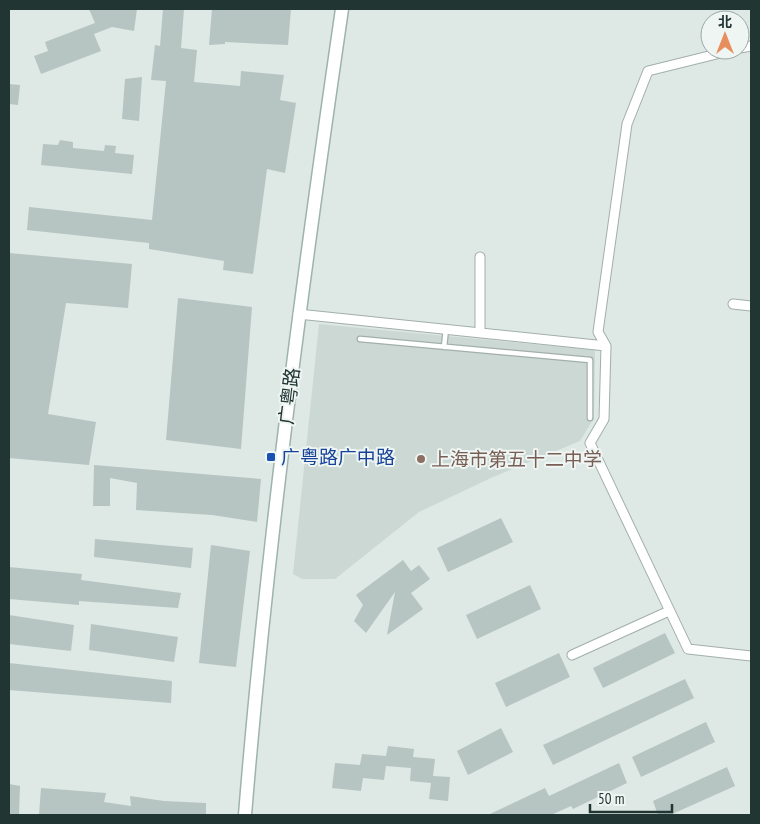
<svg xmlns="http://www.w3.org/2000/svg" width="760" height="824" viewBox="0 0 760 824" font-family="'PT Sans Narrow','Noto Sans SC',sans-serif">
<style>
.built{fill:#ccd8d4}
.building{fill:#b6c5c1}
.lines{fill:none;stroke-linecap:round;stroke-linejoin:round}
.lane-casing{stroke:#a2afac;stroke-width:7}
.street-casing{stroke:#a2afac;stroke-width:11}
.secondary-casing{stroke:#9eb3ae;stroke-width:15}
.lane{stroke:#fff;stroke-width:4.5}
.street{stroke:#fff;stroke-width:9}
.secondary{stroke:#fff;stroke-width:12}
.transit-dot{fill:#1a4fb4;stroke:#eef5f2;stroke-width:2}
.education-dot{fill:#8d6e63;stroke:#eef5f2;stroke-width:2}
.labels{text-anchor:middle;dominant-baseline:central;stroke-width:4;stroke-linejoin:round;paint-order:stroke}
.street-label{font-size:19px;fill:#213633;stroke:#eef5f2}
.transit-label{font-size:19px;fill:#164399;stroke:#eef5f2;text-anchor:start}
.education-label{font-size:19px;fill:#785e54;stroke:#eef5f2;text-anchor:start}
</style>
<rect width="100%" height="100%" fill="#dee8e5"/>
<path class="built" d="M319,324L595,350L594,418L580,441L493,477L419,512L335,579H302L293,574Z"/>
<path class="building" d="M89,9H137L134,31L112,27L94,34L101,51L41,74L34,56L48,51L45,42L95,23Z
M163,9H184L181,48L197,50L194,82L240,86L241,71L284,75L280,100L296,103L285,173L267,169L253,274L223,270L224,261L149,249V243L27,230L29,207L152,220L166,81L151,80L155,45L160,46Z
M212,9H291L288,45L225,42V44L209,45Z
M142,77L139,121L122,119L125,79Z
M9,84L20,85L18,105L9,104Z
M60,140L73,142V148L104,151L105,145L116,146L115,153L134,155L132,174L41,165L43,144L58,145Z
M9,253L132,264L128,308L66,303L48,414L96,422L89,465L9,458Z
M178,298L252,307L241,449L166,440Z
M94,465L261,479L257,522L212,515L136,510L137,483L110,478V506H93Z
M501,518L513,542L448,572L437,548Z
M95,539L193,548L191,568L94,557Z
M211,545L250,551L236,667L199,663Z
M403,560L411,571L419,565L430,579L411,593L423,609L387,635L395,592L366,633L354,621L363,605L356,595Z
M9,567L82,574L81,580L181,593L178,608L79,601V605L9,599Z
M530,585L541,609L477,639L466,615Z
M9,615L74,625L71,651L9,644Z
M91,624L178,637L174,662L89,650Z
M665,633L675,653L603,688L593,668Z
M559,653L570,677L506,707L495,683Z
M9,663L172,681L171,703L9,690Z
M685,679L694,698L553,765L543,745Z
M706,722L715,742L641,777L632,757Z
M501,728L513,752L468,775L457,751Z
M388,746L414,749L413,757L435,759L433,776L450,777L448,801L429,799L431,783L410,781L411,768L386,766L384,780L363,778L361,791L332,788L335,763L360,765L362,754L386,756Z
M619,763L627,783L573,809L571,806L551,815H488L545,788L549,796Z
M727,767L735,786L670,815H658L653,801Z
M9,784L20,786L19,815H9Z
M41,788L106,793L104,802L131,806L130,796L164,801L206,803V815H39Z"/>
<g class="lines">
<defs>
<path id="lane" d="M360,339L590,360V418
M444,347L446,329"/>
<path id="street" d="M740,48L751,46
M733,50L648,71L627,124L598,332L606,346L604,419L590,443L688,649L751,656
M480,257V332
M733,304L751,306
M298,314L606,346
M572,655L669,611"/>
<path id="secondary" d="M245,815C267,545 303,277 342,9"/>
</defs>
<use href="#lane" class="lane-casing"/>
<use href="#street" class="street-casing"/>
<use href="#secondary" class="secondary-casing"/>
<use href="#lane" class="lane"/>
<use href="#street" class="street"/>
<use href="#secondary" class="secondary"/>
</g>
<rect class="transit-dot" x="266" y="452" width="10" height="10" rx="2.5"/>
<circle class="education-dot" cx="421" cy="459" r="5"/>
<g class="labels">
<g class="street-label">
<text transform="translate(289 396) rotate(-83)">广粤路</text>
</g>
<g class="transit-label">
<text x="281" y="457">广粤路广中路</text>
</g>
<g class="education-label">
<text x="431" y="459">上海市第五十二中学</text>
</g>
</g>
<rect width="760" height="824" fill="none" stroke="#213633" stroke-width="20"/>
<g transform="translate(725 35)"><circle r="24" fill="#eef5f2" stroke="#9ca9a6"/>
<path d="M0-4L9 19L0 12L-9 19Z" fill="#e78e5d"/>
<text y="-8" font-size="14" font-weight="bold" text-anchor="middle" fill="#213633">北</text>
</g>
<path d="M590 804v8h82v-8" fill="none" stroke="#213633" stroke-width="2.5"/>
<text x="598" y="804" font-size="15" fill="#213633" stroke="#eef5f2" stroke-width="4" paint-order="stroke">50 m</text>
</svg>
